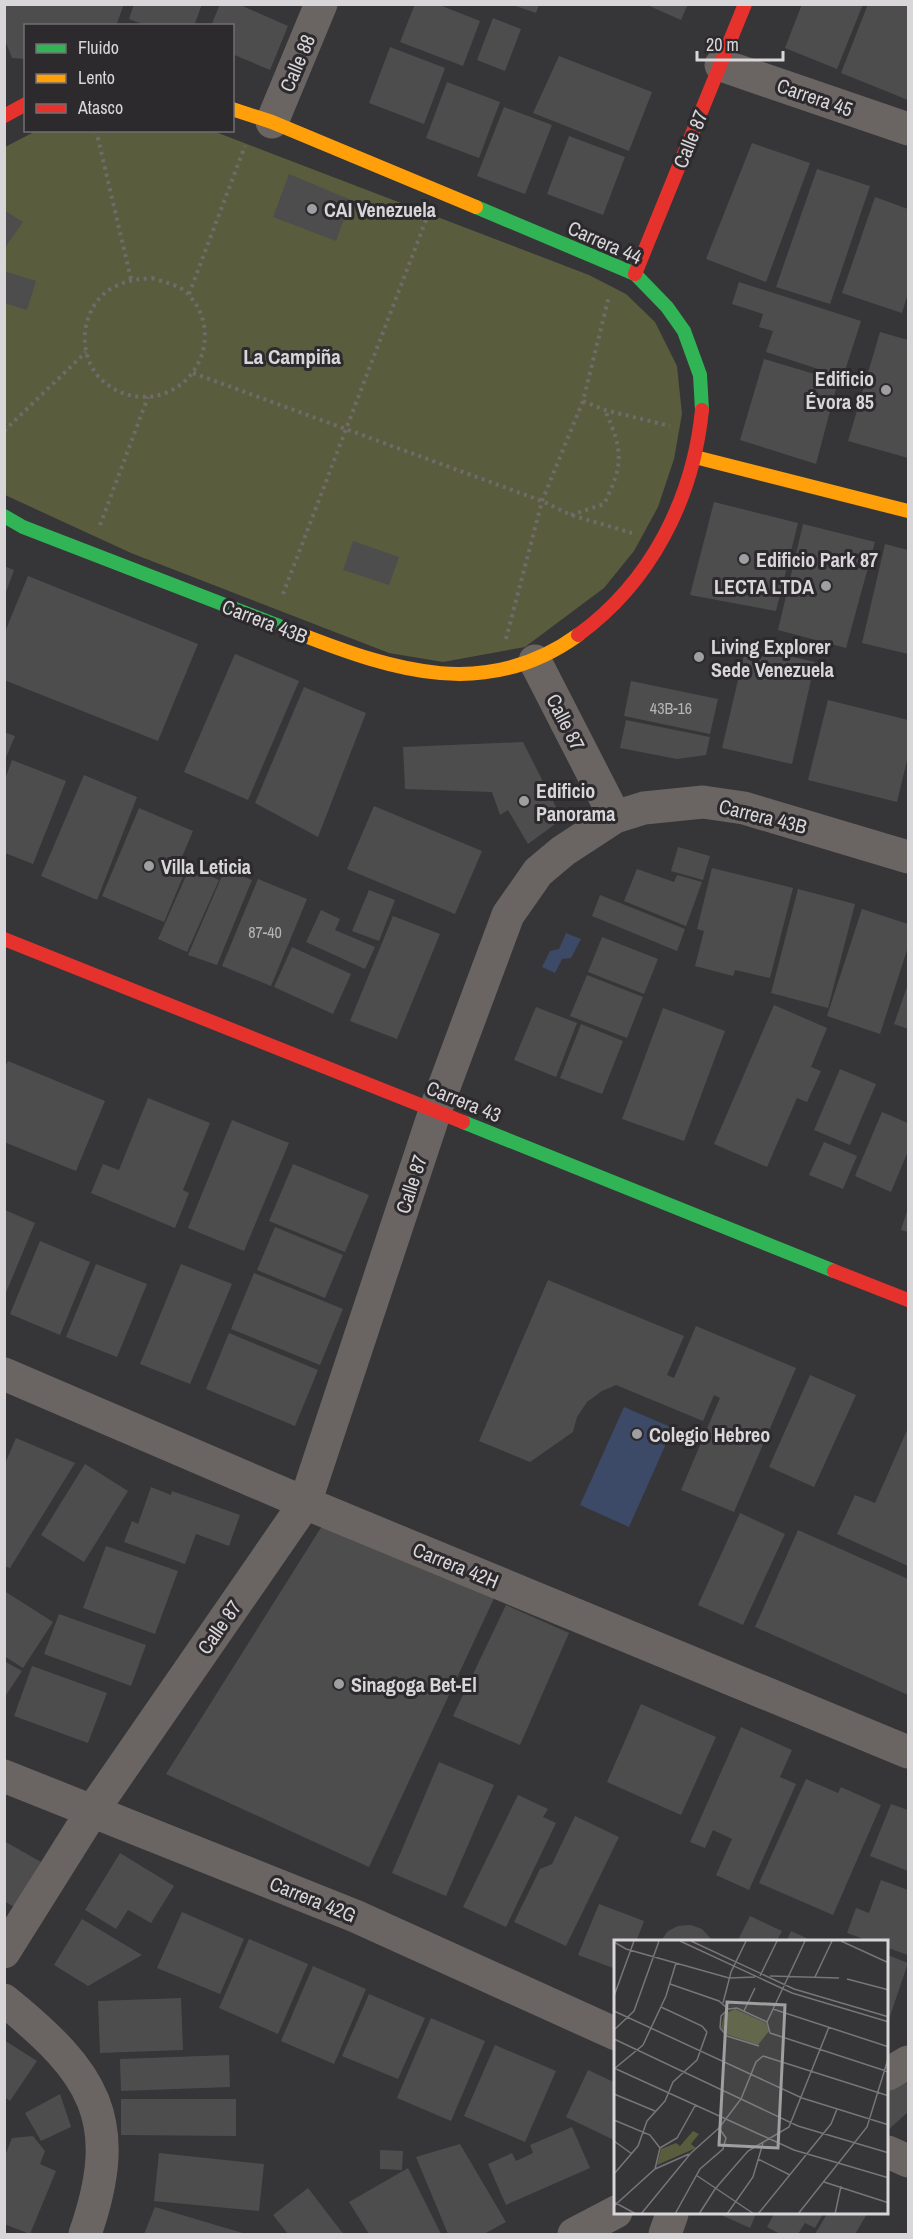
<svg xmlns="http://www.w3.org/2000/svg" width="913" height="2239" viewBox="0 0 913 2239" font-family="'Archivo Narrow',sans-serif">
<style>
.green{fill:#595d3d}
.water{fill:#3c4a68}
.building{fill:#4e4d4e}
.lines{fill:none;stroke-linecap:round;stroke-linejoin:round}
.path{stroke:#6f6b6a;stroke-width:4;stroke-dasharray:3 4.5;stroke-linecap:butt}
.street{stroke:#6a6562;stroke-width:33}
.fast{stroke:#30b455;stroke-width:14}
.slow{stroke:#ff9f0a;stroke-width:14}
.jam{stroke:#e5322d;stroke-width:14}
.poi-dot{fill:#9f9ea0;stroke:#2d2a2e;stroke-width:2}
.labels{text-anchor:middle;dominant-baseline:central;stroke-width:6;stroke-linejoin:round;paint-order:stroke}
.number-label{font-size:16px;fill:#b6b4b6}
.street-label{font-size:20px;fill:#d8d6d9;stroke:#2d2a2e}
.poi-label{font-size:20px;font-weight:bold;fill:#d8d6d9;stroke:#2d2a2e;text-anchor:start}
.neighbourhood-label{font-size:21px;font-weight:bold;fill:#d8d6d9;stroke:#2d2a2e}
.inset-road{fill:none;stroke:#777578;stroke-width:1.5}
.view{fill:#9f9ea0;fill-opacity:0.15;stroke:#9f9ea0;stroke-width:3}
.inset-edge{fill:none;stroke:#d8d6d9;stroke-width:3}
</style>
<rect width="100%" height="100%" fill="#363537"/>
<path class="green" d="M36,131H213L589,275L626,294L655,322L677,366L682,414L674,459L658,507L634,551L604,588L525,647L443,662L389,653L131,553L5,495V147Z"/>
<path class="water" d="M566,933L581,939L571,958L562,959L555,973L542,967L550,951L559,949Z
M624,1407L673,1428L629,1527L580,1505Z"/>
<path class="building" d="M4,4H124L116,26H26V59L12,58L4,38Z
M134,4H202L194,26H148L129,19Z
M220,4H238L288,26L270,70L232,54V26H211Z
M415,4H437L480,21L463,66L400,42Z
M645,4H688L681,20Z
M802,4H863L837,69L785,48Z
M868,4H908V100L841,73Z
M513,5H539L536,13Z
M493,18L521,29L505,71L477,60Z
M390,47L445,68L424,124L369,103Z
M559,56L652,92L629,151L533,113Z
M447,82L500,102L479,158L426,138Z
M504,107L552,125L525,194L477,176Z
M569,136L625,157L603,215L547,194Z
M752,143L810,163L766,282L706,259Z
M817,169L870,186L830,304L776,287Z
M289,174L351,200L336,241L273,217Z
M875,197L908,209V293L902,313L842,293Z
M4,210L23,222L4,249Z
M4,271L36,281L27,310L4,303Z
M739,282L861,321L843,377L766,352L773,331L759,327L763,314L732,304Z
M880,332L908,340V458L848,441Z
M764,359L838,381L816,464L740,440Z
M714,502L798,523L776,611L690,595Z
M803,524L875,542L846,648L778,630Z
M353,541L399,557L389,585L343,570Z
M885,544L908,550V654L862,643Z
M4,566L14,570L5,595H4Z
M28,576L198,644L158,741L4,680V634Z
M746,646L815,662L792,764L722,748Z
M235,654L299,681L248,800L184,772Z
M631,681L718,699L710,734L624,716Z
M304,687L366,713L318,837L255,803Z
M828,700L908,720V756L897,802L808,780Z
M626,720L710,737L706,755L677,759L620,748Z
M4,732L15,736L5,760H4Z
M523,742L562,819L528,844L508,810L500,815L492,792L405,789L403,747Z
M12,760L66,781L33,864L5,853V779Z
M84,775L137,797L97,900L41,876Z
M374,806L482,851L455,914L347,869Z
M139,808L193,831L179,864L187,867L164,922L102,896Z
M678,847L710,856L703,880L671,871Z
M190,867L219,880L187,952L158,939Z
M712,868L793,888L770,978L735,970L733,976L695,966L704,931L697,929Z
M225,869L252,880L217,965L188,955Z
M637,869L674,882L677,875L702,882L686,926L624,901Z
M258,879L307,899L271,986L222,966Z
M798,889L855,904L828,1008L771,993Z
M369,890L395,900L379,941L352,931Z
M600,895L685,929L677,951L592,916Z
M862,909L908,924V947L880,1034L827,1016Z
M321,910L340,919L335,930L375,947L365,969L306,942Z
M393,916L440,934L397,1039L350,1021Z
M602,937L658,959L644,994L588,972Z
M292,947L351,974L333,1014L274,987Z
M587,975L643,997L627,1038L570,1016Z
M908,984V1029L894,1024Z
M774,1005L827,1028L811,1067L821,1071L807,1102L797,1098L767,1167L714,1144Z
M536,1007L577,1023L556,1077L514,1060Z
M663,1008L725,1031L684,1141L622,1119Z
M581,1024L623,1041L602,1094L560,1078Z
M8,1061L105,1101L76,1171L4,1142V1069Z
M840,1069L876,1084L850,1145L814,1130Z
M148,1098L210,1123L183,1190L189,1193L175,1228L91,1193L103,1164L119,1170Z
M882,1112L908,1123V1151L891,1192L855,1176Z
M232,1120L289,1143L244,1251L188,1228Z
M824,1142L857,1156L843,1189L809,1175Z
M293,1164L369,1195L345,1252L269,1221Z
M908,1208V1232L901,1230Z
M5,1210L35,1223L5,1295Z
M275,1227L343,1255L325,1298L257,1270Z
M40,1241L90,1262L60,1335L10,1314Z
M96,1264L147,1284L117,1357L66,1337Z
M181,1264L232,1284L190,1384L140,1364Z
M254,1273L343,1309L320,1365L231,1329Z
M548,1280L684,1336L667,1375L674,1378L696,1326L796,1368L734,1512L681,1490L720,1398L714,1395L703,1421L616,1385L602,1391L587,1402L577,1417L573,1432L530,1462L479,1441Z
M229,1333L318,1370L295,1426L206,1389Z
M810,1375L856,1395L814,1487L769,1467Z
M908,1428V1566L837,1534L855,1495L875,1503Z
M16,1438L75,1463L10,1568L4,1566V1466Z
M85,1464L128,1491L84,1562L41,1535Z
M151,1487L171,1495L172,1491L240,1515L229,1546L196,1534L185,1564L124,1542L132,1521L138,1524Z
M740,1513L785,1534L743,1625L698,1605Z
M322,1526L496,1594L369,1867L166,1774Z
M798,1530L908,1579V1695L755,1627Z
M106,1546L178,1571L155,1634L83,1608Z
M6,1592L53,1622L23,1668L4,1656Z
M506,1605L569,1633L520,1745L453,1716Z
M59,1614L146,1645L131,1686L44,1654Z
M4,1661L22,1671L4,1698Z
M32,1666L107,1693L88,1743L14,1716Z
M641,1704L716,1737L681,1815L607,1782Z
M741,1727L792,1750L780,1777L796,1784L749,1890L716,1875L732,1839L713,1830L705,1848L690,1842Z
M439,1762L494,1785L446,1896L392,1873Z
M806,1779L838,1793L841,1787L881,1805L833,1915L759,1883Z
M518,1795L548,1809L543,1817L556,1823L506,1927L463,1907Z
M891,1804L908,1810V1871L870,1856Z
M575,1816L619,1837L566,1946L514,1922L540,1869L552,1864Z
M4,1841L41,1862L14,1907L4,1901Z
M120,1853L174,1886L151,1923L128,1910L116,1929L85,1910Z
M881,1880L908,1890V1955L888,1948V1942H872L847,1933L856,1908L869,1913Z
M599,1904L644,1921L636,1942H616V1969L578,1955Z
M182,1912L244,1939L220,1994L157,1968Z
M750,1916L782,1931L776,1942H737Z
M82,1919L142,1955L88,1986L54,1965Z
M691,1925L702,1929L714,1942H660L668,1931L678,1926Z
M791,1931L815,1942H786Z
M249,1939L308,1964L278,2034L219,2008Z
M888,1955L908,1963L888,2022Z
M313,1966L366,1989L334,2064L281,2041Z
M369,1994L425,2018L398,2079L342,2056Z
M181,1998L183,2050L100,2053L98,2001Z
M431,2018L485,2041L451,2121L397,2098Z
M4,2040L37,2061L10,2101L4,2097Z
M495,2045L556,2071L525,2142L464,2116Z
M229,2055L230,2087L121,2091L120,2059Z
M588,2070L616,2083V2141L566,2117Z
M908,2072V2112L888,2130V2091Z
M60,2094L71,2127L41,2141L25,2113Z
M121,2099H236V2136L121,2135Z
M572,2127L590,2168L506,2205L488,2164L512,2153L516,2161L533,2153L530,2145Z
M33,2136L45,2151L40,2164L56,2171L30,2234L4,2224V2158L12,2138Z
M460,2144L506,2222L484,2234H448L416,2157Z
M380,2150L403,2151L402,2170L380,2169Z
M159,2153L264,2164L259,2211L154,2201Z
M408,2168L441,2234H369L349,2202Z
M308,2188L341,2231L344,2234H288L273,2215Z
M155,2207L246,2234H144Z
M719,2214H756L750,2228Z
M774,2214H823L815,2228L805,2223L798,2234H780L767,2227Z
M827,2214H867L855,2234H815Z"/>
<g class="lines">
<path class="path" d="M96,130L131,279
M152,278C163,282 181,285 189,295C229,340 188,409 129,395C115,392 100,381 93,369C76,341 86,300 116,286C128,280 139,279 152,278Z
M189,294L245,146
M193,373L542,501L571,515L632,533
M583,401L605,410L670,426
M4,431L86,352
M571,515L604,504C624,464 623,451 605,410
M100,525L148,397
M283,594L426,220
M506,639L542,501L583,401L609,296"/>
<path class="street" d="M721,65L908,129
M272,122L321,4
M535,661L615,817
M4,1374L305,1503L908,1752
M4,1776L355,1916L616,2034
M4,1952L93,1810L305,1503L435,1111L508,915L538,872L563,851L615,817L644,808L703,802L744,808L908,857
M4,2000C94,2073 125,2119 85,2234
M888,2074L908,2062
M888,2152L908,2161
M574,2234L616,2212
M665,2234L672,2214"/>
<path class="fast" d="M476,207L635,274L667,307L684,331L700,375L702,410
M4,516L23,527L300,634
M463,1122L834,1271"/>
<path class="slow" d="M232,109L272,122L476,207
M695,457L908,511
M300,634C395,671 487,701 578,635"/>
<path class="jam" d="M4,116L26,104
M635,274L745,4
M578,635C651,582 693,499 702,410
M4,939L463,1122
M834,1271L908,1300"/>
</g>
<g class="poi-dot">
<circle cx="312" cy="209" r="6"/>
<circle cx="886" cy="390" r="6"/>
<circle cx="744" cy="559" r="6"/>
<circle cx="826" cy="586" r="6"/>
<circle cx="699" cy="657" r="6"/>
<circle cx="524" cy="801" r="6"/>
<circle cx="149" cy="866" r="6"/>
<circle cx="637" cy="1434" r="6"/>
<circle cx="339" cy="1684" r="6"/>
</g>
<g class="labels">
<g class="number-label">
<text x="671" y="708">43B-16</text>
<text x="265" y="932">87-40</text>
</g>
<g class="street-label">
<text transform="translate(297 63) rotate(-67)">Calle 88</text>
<text transform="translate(815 97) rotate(19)">Carrera 45</text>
<text transform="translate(690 139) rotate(-68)">Calle 87</text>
<text transform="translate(605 242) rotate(24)">Carrera 44</text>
<text transform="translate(265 621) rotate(21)">Carrera 43B</text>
<text transform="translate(566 722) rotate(63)">Calle 87</text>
<text transform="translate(763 816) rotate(14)">Carrera 43B</text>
<text transform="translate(464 1101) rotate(22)">Carrera 43</text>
<text transform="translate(411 1184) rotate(-72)">Calle 87</text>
<text transform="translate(456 1565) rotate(22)">Carrera 42H</text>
<text transform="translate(219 1627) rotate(-55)">Calle 87</text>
<text transform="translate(313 1899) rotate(22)">Carrera 42G</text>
</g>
<g class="poi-label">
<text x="324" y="209">CAI Venezuela</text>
<text x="874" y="378" text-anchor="end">Edificio<tspan x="874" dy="23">Évora 85</tspan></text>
<text x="756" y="559">Edificio Park 87</text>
<text x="814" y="586" text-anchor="end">LECTA LTDA</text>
<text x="711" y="646">Living Explorer<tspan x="711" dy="23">Sede Venezuela</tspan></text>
<text x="536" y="790">Edificio<tspan x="536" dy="23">Panorama</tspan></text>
<text x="161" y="866">Villa Leticia</text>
<text x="649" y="1434">Colegio Hebreo</text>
<text x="351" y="1684">Sinagoga Bet-El</text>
</g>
<g class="neighbourhood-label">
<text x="292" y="356">La Campiña</text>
</g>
</g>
<g transform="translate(614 1940)">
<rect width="274" height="274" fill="#363537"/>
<path d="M121,69L152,83L155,91L144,105L112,94L107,88L110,74ZM79,191L85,194L77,204L82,208L43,225L47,209L62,203L66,206Z" fill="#595d3d"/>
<path class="inset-road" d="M66,1L178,53L275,82M77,1L180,49L275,77M227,1L275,23M0,2L12,9L115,38L141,37M146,36L163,1M156,36L225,38M201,37L218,1M233,39L275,50M56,44L105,61L114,69M0,56L20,1M109,63L117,32L132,1M47,67L88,86L93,92M114,69L123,68L153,82L156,93M159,69L275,107M0,71L188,158L275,185M130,71L141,48M153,82L191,1M106,88L113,96L145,106M106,88L107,76L114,69M0,90L20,71L45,1M156,93L275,132M0,99L184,186L275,213M149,116L275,156M0,128L180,210L275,238M0,129L29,105L52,56L62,23M0,154L41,171M0,180L36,195L46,208M0,201L18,214M46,208L63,198L82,164M144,219L176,235M41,229L46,208M0,234L24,206L33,181L51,161L59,142L83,120L93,92M82,235L140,274M210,242L275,263M0,262L22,274M0,266L41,229L75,214M27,274L77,213L105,188L127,159L142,122L149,116M61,274L86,229L109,209L112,198L105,188M85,274L101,249L134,211L175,187L215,87M113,274L139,237L149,203M144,274L217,184L223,169M184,274L253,187L275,116M221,274L227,246"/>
<path class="view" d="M113,62L171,65L164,208L105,205Z"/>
<rect width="274" height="274" class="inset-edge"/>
</g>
<rect width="913" height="2239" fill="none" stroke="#d8d6d9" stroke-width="12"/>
<rect x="24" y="24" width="210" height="108" fill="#2d2a2e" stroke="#716f72" stroke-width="1.5"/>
<rect x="36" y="44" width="30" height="9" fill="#30b455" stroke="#716f72" stroke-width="1.5"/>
<text x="78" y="54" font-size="18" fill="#d8d6d9">Fluido</text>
<rect x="36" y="74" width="30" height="9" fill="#ff9f0a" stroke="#716f72" stroke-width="1.5"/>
<text x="78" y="84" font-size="18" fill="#d8d6d9">Lento</text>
<rect x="36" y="104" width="30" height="9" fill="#e5322d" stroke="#716f72" stroke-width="1.5"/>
<text x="78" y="114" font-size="18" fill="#d8d6d9">Atasco</text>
<path d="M697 51v9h86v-9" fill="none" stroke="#d8d6d9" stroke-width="3"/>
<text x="706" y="51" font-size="18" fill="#d8d6d9" stroke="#2d2a2e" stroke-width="4.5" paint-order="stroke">20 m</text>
</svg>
